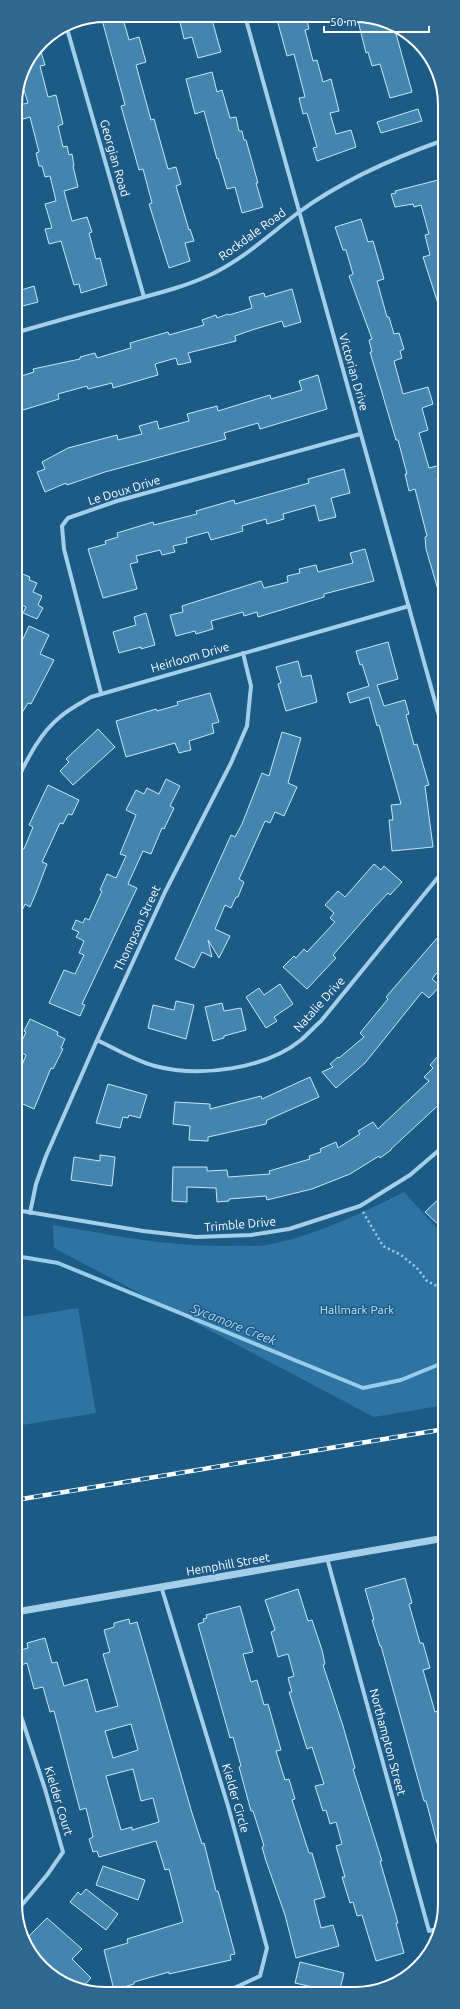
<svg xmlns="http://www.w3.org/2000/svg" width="460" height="2009" viewBox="0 0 460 2009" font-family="Ubuntu,sans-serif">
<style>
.green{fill:#2d74a3}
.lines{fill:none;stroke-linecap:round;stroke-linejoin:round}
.stream{stroke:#98cced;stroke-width:4}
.building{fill:#4485af;stroke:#c9e6f8;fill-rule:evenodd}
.path{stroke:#a4cfeb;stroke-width:2.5;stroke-dasharray:2 3;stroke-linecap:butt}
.minor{stroke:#a4cfeb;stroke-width:4}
.tertiary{stroke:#a4cfeb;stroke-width:7}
.rail-casing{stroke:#fff;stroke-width:4.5}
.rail{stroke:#1c5b86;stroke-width:3;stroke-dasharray:9;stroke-linecap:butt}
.labels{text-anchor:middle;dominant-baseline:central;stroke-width:3;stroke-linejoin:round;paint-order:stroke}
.street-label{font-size:12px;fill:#fff;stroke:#1c5b86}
.park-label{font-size:12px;fill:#c9e6f8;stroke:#1c5b86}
.water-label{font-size:13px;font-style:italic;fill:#b0d9f2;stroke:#1c5b86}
.rim{fill:none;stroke:#fff;stroke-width:2}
</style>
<rect width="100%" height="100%" fill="#1c5b86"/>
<path class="green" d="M404,1192L445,1237V1405L374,1417L54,1248L53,1225C112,1235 170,1247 229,1246C241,1245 254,1247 266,1245C312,1237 362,1213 404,1192Z
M78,1308L96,1413L16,1426V1318Z"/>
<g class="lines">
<path class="stream" d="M16,1256L58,1263L363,1388L401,1380L445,1362"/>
</g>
<path class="building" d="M105,15H122L129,40L139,37L146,62L136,65L151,120L154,119L168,169L176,167L181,184L176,186L189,230L190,229L194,241L185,243L190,261L169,268L149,204L152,203L143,169L139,170L121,106L125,105L101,16Z
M204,16H211L221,52L198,58L192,37L184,39L180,22Z
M276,16H306L309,29L305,30L313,61L317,60L323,82L331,79L339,111L330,113L336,134L351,130L356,147L317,161L313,148L317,147L307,113L303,114L299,98L305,97L294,54L287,56Z
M357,17H373L395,30L412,92L390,98L380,64L372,66L368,52L366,53Z
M39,45L45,65L40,66L48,97L56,95L63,124L58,126L63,147L67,146L69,155L72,154L74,166H73L78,187L64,191L72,221L87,217L92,232L89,233L96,259L100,258L107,285L81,293L79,284L74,285L61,241L49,244L45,229L52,228L45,204L56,201L50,176L45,177L42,166H39L36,153L39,152L30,117L23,119L19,105L28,103L20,77L22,70Z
M212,72L217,92L222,90L230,118L236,117L239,131H242L244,140H246L258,183H256L263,207L242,213L235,187L227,189L218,158L217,159L204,111L195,114L186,79Z
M418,109L422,121L381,133L377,122Z
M438,180L444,203V313H441L423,257L430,255L425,235L429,234L421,205L414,207L413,204L395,207L391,194L396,193L395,191Z
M361,219L368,242L373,241L384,279L377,281L387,317H389L394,334L399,333L404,349L400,351L402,358L394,361L403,394L428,387L433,404L422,408L428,430L419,433L429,468L441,465L444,477L437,479L444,508V599L441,600L426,549L425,537L427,536L415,489L409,491L405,474H407L398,440H396L370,352H372L369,340L372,339L349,276L353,274L346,250H343L335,227Z
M34,286L38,302L15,308V292Z
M292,289L301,322L284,327L282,321L252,330L235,336L236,341L188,353L191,362L178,365L176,358L155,364L158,375L113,388L112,383L88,389L87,386L58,394L59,399L23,410L15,378L34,372L33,369L80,359V357L95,353L97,358L131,348L130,343L168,332L169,335L204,325L202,320L216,315L217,318L228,314L229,315L252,308L249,297L264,293L265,297Z
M318,375L327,409L260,429L258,423L224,433L226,439L105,472L67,485L66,483L45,492L37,472L45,469L42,462L68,448L117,435L118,440L142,434L139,426L157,421L159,429L189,421L187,414L217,406L218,411L270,395L271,399L302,390L299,381Z
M344,469L350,493L331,498L336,517L319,521L315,505L283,514L284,519L267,524L266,519L242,526L243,531L211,540L208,532L186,538L187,543L173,546L175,552L162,555L160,550L136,556L138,562L130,564L137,589L103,598L88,549L106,544L105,541L118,537L117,533L153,522L154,525L197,514L196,511L234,500L235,504L309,483L308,479Z
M365,549L374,581L324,594V597L258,617L257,612L244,616L243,612L211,621L213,629L196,634L195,631L176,636L170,615L183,612L182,606L261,581L264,588L288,582L287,576L300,573L299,569L316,565L318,572L353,563L350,553Z
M15,571L30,577L29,580L37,583L33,592L42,596L38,605L43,608L37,619L23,613L26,607L15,602Z
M146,613L155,645L141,649V647L119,653L113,632L136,625L134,617Z
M29,626L49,635L40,654L54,660L31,704L28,703L15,724V635L23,639Z
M388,642L398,679L377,685L384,706L405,700L409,714L406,715L414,745L417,744L429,785L425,786L433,847L392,851L389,820H393L391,805L401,804L379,725L377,726L369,697L350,703L347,693L369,686L362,664L360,665L356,651Z
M298,661L302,677L311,675L317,702L286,711L278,684L281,683L276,667Z
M210,693L219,722L212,724L214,733L189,741L191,750L179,753L175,743L126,757L116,721L156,709L157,711L178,705L177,702Z
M98,729L115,747L73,785L60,771L69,762L66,759Z
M282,732L301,738L288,783L297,787L284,816L275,812L270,823L265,821L239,879L244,882L238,897H236L231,908L225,905L215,929L230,936L219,958L208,940L212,957L202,952L194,968L175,959L231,835L235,837L242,824L262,773L269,776Z
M166,779L180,786L170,806L174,808L164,829L162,828L151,854L143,851L128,884L137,888L82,1004L85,1005L80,1016L49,1003L64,970L75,974L84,955L79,953L84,941L76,937L79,932L72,929L76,920L83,923L85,918L89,920L102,891L100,890L107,874L116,878L126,856L120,854L136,815L126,810L136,790L144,794L147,788L159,794Z
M48,785L79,800L72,815L68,814L63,824L60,823L42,862L47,864L36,893L30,907L25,904L15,926V856L19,847L24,849L33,827L29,825Z
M374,864L381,870L384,866L402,882L390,895L388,893L373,909L333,955L336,958L307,989L283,967L294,956L296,958L304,949L307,952L335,922L330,918L334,913L325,905L338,891L345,897Z
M444,930V964L432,979L440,986L429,998L422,992L365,1063L336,1088L322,1072L333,1067L330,1064L338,1057L339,1058L364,1037L360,1033L388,999L386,997Z
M280,984L293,1004L274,1017L277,1021L266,1028L246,997L259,988L264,995Z
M176,1001L194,1005L186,1039L148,1028L153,1005L174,1010Z
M222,1003L224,1011L241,1008L246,1030L224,1036V1038L213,1041L205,1007Z
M30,1019L58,1032L57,1035L65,1039L61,1048L63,1049L53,1069L51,1068L34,1109L16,1101V1080L26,1055L17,1051L26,1032L24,1031Z
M445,1048V1099L391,1149V1150L380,1158L379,1156L350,1174L312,1189L267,1200L266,1196L229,1199V1201L217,1202L216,1188L187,1187V1202L172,1201L173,1167H207V1171L227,1170L228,1177L270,1174L269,1171L310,1159L309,1156L321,1152L320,1149L336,1142L338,1148L360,1134L358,1131L373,1122L378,1129L429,1081L424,1077L433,1068L430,1065Z
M310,1077L319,1097L267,1120L266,1124L208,1137V1141L189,1140L190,1126L173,1124L175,1102L210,1104V1109L261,1096L262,1099Z
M108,1084L147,1095L140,1118L129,1115L128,1118L123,1117L120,1128L96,1123Z
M100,1155L115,1157L112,1186L71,1180L74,1157L100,1161Z
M445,1193V1231L425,1212Z
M405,1578L412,1603L409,1604L420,1643H423L430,1668L423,1670L435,1712L442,1710L445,1720V1857L441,1858L426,1801H424L381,1646H380L372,1620H374L365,1589Z
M298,1589L308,1621L312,1620L322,1650L325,1664L323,1665L343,1726L355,1768L353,1769L382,1861H380L398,1923H396L404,1953L376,1961L362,1915L357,1916L353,1902L350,1903L342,1877H345L336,1846L342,1844L336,1822L330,1824L326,1810L323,1811L315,1786L324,1784L312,1747L307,1749L289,1692H292L288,1678L294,1676L288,1654L278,1657L271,1632L275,1630L265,1600Z
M240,1606L253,1652L243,1654L251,1682L257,1680L264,1705L268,1704L281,1750L276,1751L285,1780L289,1779L295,1799L292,1800L309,1853H312L325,1897L314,1900L321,1928L333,1925L339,1946L296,1958L285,1915L266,1861L262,1847L264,1846L253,1811H251L239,1767L241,1766L233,1737L230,1738L198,1624L204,1622L203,1619L207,1618L206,1615Z
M129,1619L130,1624L137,1622L192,1813L202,1844L204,1843L216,1891H218L235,1954L230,1955L231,1960L169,1974V1972L134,1982V1984L114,1990L104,1950L128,1943L127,1939L183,1922L169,1869L165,1870L156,1841L99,1857L97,1851L93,1852L89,1839L93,1837L86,1808L80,1810L54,1711L50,1712L43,1687L34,1689L27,1663L21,1665L17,1651L28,1648L27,1643L45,1638L52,1663L57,1662L64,1686L87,1679L96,1712L118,1706L103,1654L110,1652L104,1630L114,1627V1623ZM131,1724L138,1750L113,1758L105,1731ZM133,1769L141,1801L153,1798L159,1822L132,1830V1827L121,1830L106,1776Z
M103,1866L145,1880L138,1900L96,1885Z
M86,1889L118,1914L106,1930L70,1902L78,1892L81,1895Z
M47,1918L82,1949L72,1959L91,1978L81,1989L41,1967L27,1938Z
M300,1962L344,1973L339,1993L295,1983Z"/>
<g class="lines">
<path class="path" d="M363,1212L383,1246L401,1255L417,1268L427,1281L445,1290"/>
<path class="minor" d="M245,16L444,734
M66,25L144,297
M15,333C52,322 89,312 126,302C155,294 185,287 212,274C245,258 270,234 299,212C343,180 393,158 444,140
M101,693L64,549L62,526L68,518L117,501L360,434
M15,784C27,760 39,734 60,717C69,709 81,703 91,697L409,606
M97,1040C116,1049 136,1061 155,1066C200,1078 265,1069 301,1040C308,1034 314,1027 321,1021L444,870
M16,1210L143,1231L196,1237L251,1235L289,1229L360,1206L410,1175L445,1145
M30,1213L36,1184L46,1156L97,1040L165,892L231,763L247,726L251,686L243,653
M327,1558L429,1931L437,1929
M161,1586L228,1806L267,1948L260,1976L232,1989L220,1993
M16,1707L19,1710L45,1789L63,1852L47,1875L16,1912"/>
<path class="tertiary" d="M16,1612L445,1538"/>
<defs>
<path id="rail" d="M16,1500L445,1429"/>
</defs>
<use href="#rail" class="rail-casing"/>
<use href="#rail" class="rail"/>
</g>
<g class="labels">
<g class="street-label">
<text transform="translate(115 158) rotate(74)">Georgian Road</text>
<text transform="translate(252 234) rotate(-36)">Rockdale Road</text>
<text transform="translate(354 372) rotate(74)">Victorian Drive</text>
<text transform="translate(124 490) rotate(-17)">Le Doux Drive</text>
<text transform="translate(190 657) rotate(-16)">Heirloom Drive</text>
<text transform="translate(137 928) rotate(-65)">Thompson Street</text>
<text transform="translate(319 1004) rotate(-48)">Natalie Drive</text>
<text transform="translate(240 1224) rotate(-5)">Trimble Drive</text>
<text transform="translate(228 1564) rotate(-10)">Hemphill Street</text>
<text transform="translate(388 1742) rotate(75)">Northampton Street</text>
<text transform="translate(236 1798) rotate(74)">Kielder Circle</text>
<text transform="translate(59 1801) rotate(73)">Kielder Court</text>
</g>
<g class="park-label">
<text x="357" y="1309">Hallmark Park</text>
</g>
<g class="water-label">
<text transform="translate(234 1324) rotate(22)">Sycamore Creek</text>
</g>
</g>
<path d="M0 0H460V2009H0ZM105 22H355A83 83 0 0 1 438 105V1904A83 83 0 0 1 355 1987H105A83 83 0 0 1 22 1904V105A83 83 0 0 1 105 22Z" fill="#2e6890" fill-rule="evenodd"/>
<path class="rim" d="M105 22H355A83 83 0 0 1 438 105V1904A83 83 0 0 1 355 1987H105A83 83 0 0 1 22 1904V105A83 83 0 0 1 105 22Z"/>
<path d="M324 26v6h105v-6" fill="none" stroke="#ffffff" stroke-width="2"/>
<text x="330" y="26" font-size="12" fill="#ffffff" stroke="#1c5b86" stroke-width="3" paint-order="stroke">50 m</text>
</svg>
